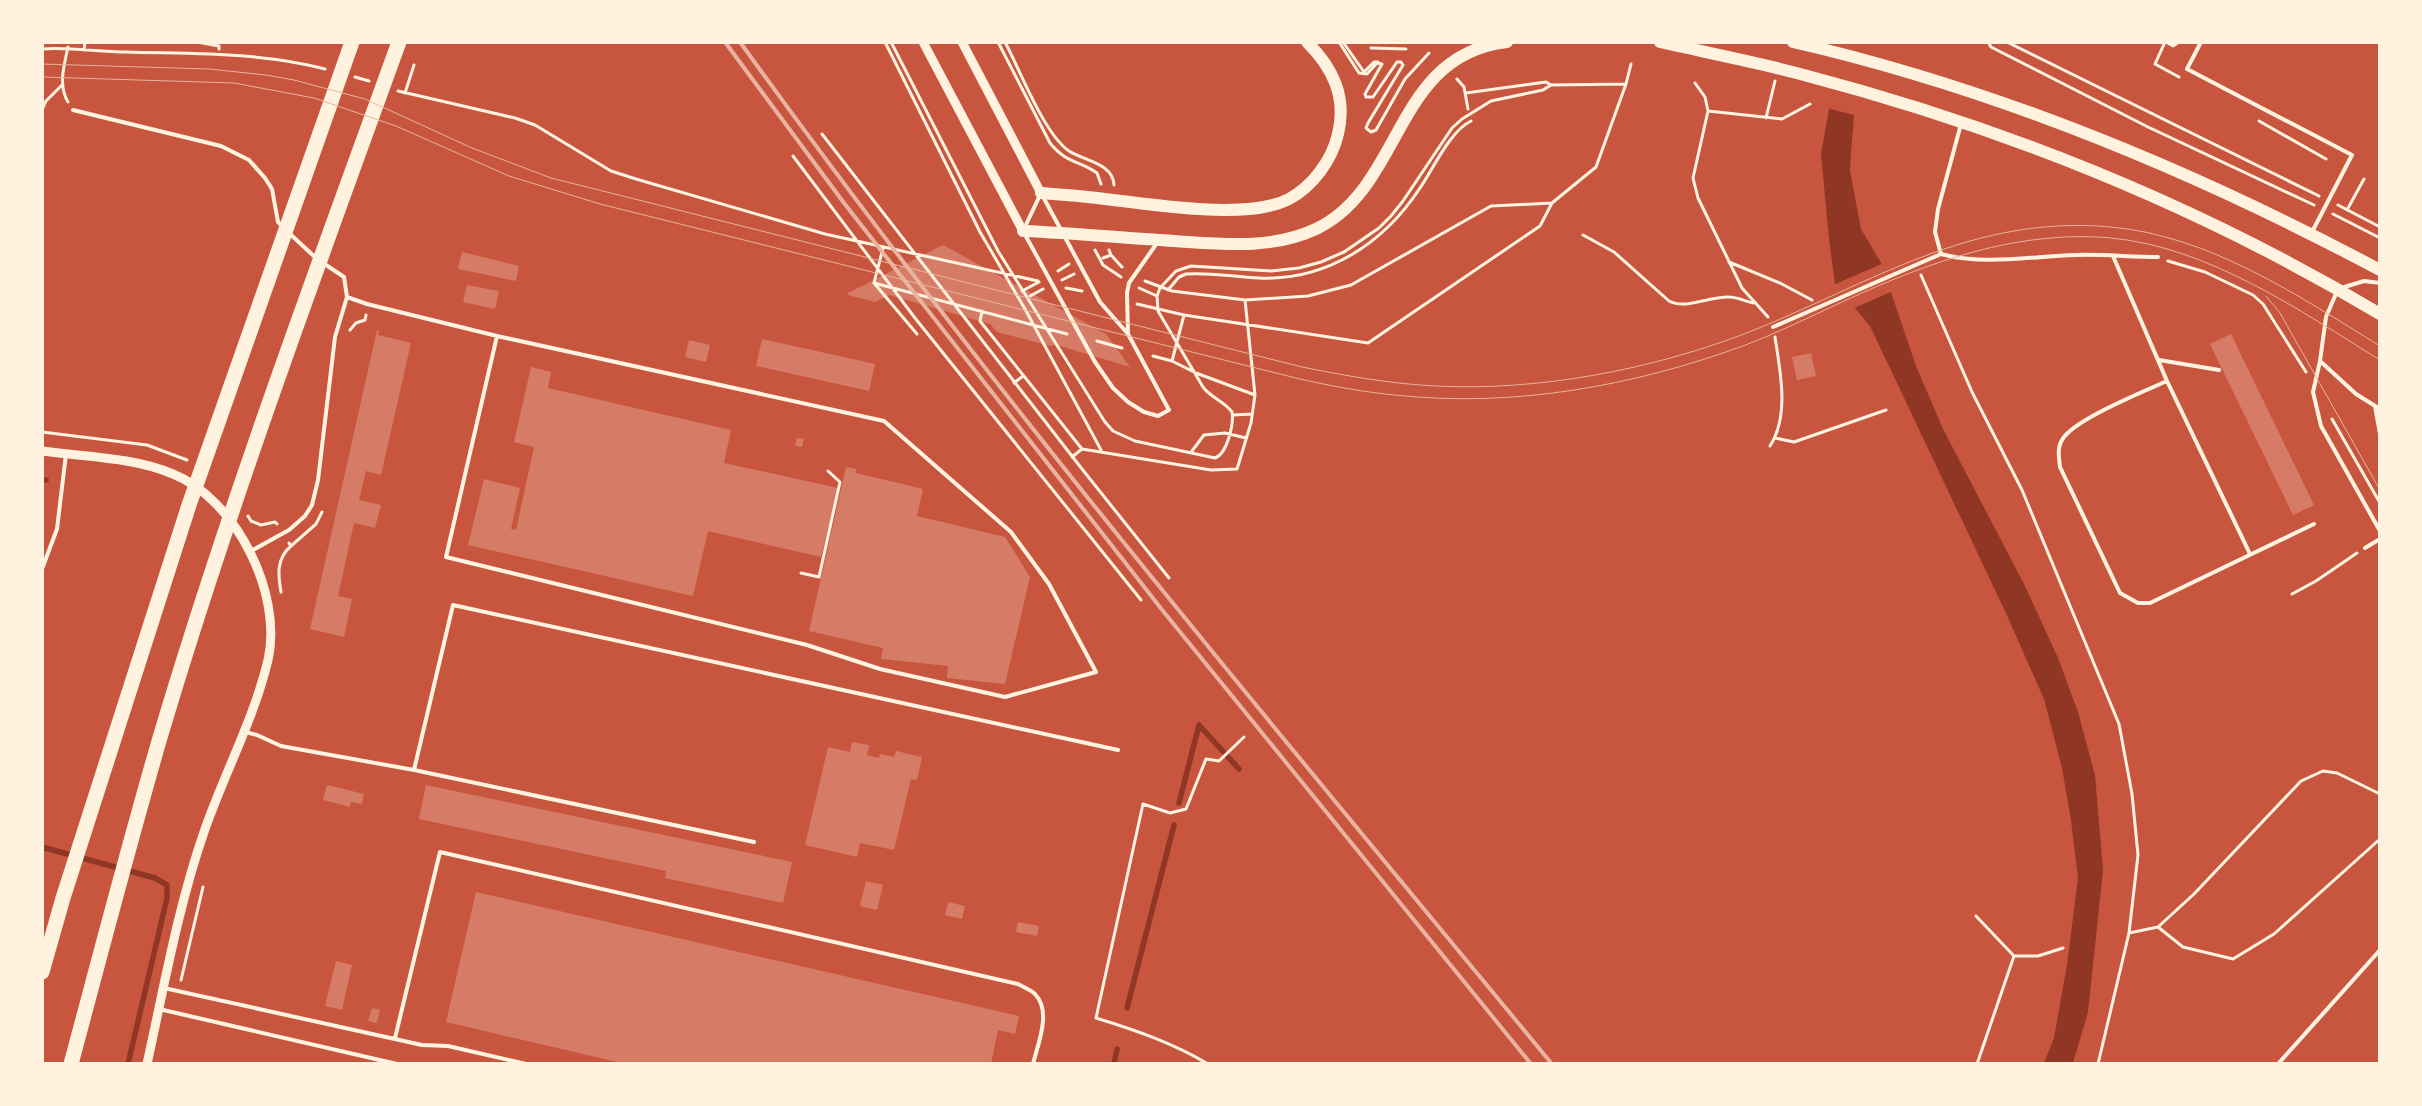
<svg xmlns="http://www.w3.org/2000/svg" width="2422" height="1106" viewBox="0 0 2422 1106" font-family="Cabin,sans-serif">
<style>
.water{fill:#8f3625}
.pier{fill:#c8553d}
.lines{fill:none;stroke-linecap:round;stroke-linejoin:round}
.stream{stroke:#8f3625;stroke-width:5.5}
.building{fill:#d67c66}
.path{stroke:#fff3e0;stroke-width:3}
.service{stroke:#fff3e0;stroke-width:4}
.tertiary{stroke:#fff3e0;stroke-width:9}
.primary{stroke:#fff3e0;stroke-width:12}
.motorway{stroke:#fff3e0;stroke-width:15}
.tram{stroke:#e9b49f;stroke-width:1}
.rail{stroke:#e9b49f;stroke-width:4}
</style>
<rect width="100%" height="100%" fill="#c8553d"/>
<path class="water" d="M1841,43H1871L1854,116L1851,152L1850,171L1861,229L1881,263L1916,366L1943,429L2025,586L2058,658L2078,712L2095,775L2103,870L2088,1012L2073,1063H2044L2054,1038L2067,965L2078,878L2071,820L2062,768L2044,699L2005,611L1870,326L1835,284L1829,239L1821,154Z"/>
<path class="pier" d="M1838,42H1874L1857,116L1827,108Z
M1884,263L1893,291L1852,309L1833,285Z"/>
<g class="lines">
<path class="stream" d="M42,480H46
M1179,803L1199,725L1239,769
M42,847L155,878L167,885V898L128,1064
M1127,1008L1174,825
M1114,1064L1117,1049"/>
</g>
<path class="building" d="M943,245L1106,334L1130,367L1057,345L1050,346L997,332L990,324L889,295L875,302L848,295V293Z
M462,252L519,266L516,281L458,269Z
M467,285L499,291L495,309L463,302Z
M377,330L379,331L378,335L411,343L381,475L366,471L359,500L381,505L375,528L354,523L338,596L352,599L344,637L310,629Z
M2231,334L2314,505L2293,515L2210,344Z
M762,339L875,364L869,391L756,366Z
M689,340L710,345L706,362L685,357Z
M1811,353L1816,376L1797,380L1792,357Z
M531,367L551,372L548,388L731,430L724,463L838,488L821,557L708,531L693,596L468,545L484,479L520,488L511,529L516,530L534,447L514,442Z
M797,438L804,439L802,447L795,446Z
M846,467L856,469V473L923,489L917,516L1005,537L1030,577L1005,684L947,678L948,666L881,659L883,648L809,631Z
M852,742L869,745L867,755L879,758L880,754L894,757L896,751L922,757L917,780L911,779L894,850L860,843L857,857L805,845L828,747L850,752Z
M327,785L364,794L362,804L351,802L350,807L323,800Z
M426,785L792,862L783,903L665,878L666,871L419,819Z
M866,881L883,885L877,910L860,906Z
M476,892L1019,1016L1015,1034L998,1030L991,1064H626L446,1022Z
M948,902L965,906L962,919L945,915Z
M1018,922L1039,926L1037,936L1016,932Z
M336,961L352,965L342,1010L325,1006Z
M372,1008L380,1010L377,1023L368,1021Z"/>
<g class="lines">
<path class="path" d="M197,42L219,46V49
M885,42L980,232L1025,309L1101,450
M891,42L998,251L1105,422L1113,431L1135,441L1215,458C1227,454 1234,424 1232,412C1224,401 1211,398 1203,387L1158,311L1157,296L1160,288L1176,271L1191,266L1271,271L1299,268L1321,262L1344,252L1379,228L1391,216L1403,201L1452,128L1462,119L1491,101L1543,90L1551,85L1626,84
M998,42L1050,143C1067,164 1079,160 1097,173L1101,184
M1005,42C1020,70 1044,134 1069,151C1084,161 1113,163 1114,185
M1339,42L1359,73L1367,74L1377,63L1382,64L1365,94L1366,97H1373L1397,62H1401L1403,65L1368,123L1366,128L1371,132L1376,130L1405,79L1429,53
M1343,42L1364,72L1374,62H1378
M1988,42L1991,47L2148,127L2314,205
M2007,42L2319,196
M2165,42L2155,64L2179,77
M2166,42L2173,46L2179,42
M68,47C64,66 58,85 68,102
M1371,48L1406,49
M42,49C71,47 98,52 127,52C193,54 261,52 325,69
M84,50L85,42
M355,77L369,81
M1457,79L1464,87L1468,109
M1695,83L1705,97L1708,111L1693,178L1698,198L1742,288L1768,317
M398,91L515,118L535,125L611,171L636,179L825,234L1038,281
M405,93L414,65
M1466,93L1546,82L1551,85
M42,110L46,101L62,85
M1708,111L1782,119L1810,104
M1766,118L1775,81
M2259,121L2326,159
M822,134L1082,469L1169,578
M793,156L915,318L1141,600
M2338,205L2380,227
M2347,210L2364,179
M2333,214L2380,238
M1583,235L1614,252L1669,301C1687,310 1709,296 1729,297C1737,297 1745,301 1753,303
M1095,250L1103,265L1121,277
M1109,250L1111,255L1122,267
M1103,258L1111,255
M2168,261L2205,272L2253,295L2263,304L2306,372
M1729,262L1780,283L1812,300
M1058,271L1069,264
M1921,275L1972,392L2022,490L2119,724L2132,794L2138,855L2129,933L2098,1064
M1062,280L1074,274
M1145,281L1172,291L1245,300
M874,283L1067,334
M874,283L917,334
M874,283L883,248
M1066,288L1082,291
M1139,288L1157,296
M1168,290L1179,277L1186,274C1210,272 1234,277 1259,278C1327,281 1384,243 1420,188C1433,169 1450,131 1471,121
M1022,291L1039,282
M1030,296L1043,289
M1137,304L1184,315L1368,343L1540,226L1552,203L1596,167L1626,84L1631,64
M982,311L980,321L1082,449
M350,330L356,323L365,320L366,315
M1097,341L1122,348
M1153,356L1172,361L1196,373L1255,395
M1172,361L1184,315
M1014,383L1023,376
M1233,415L1252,414
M2332,419L2380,503
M42,432L147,445L187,460
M1775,438L1794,442L1886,410
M1770,446C1790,415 1780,371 1775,337
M1192,451L1204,435L1225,433L1246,438
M1072,457L1082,449L1211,470L1237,469L1251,423L1255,395L1245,300L1308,296L1351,285L1491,206L1552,203
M248,516L251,521L261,525L275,522L277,524
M291,546L316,524L322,512
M801,573L819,577L840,482L828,471
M281,592C278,575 276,559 291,546L289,543
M2292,594L2316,581L2357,553
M1976,916L2014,956H2038L2063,948
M2158,927L2183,947L2233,959L2274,934L2380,839
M2129,933L2158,927L2194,894L2301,781L2323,771L2337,773L2380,794
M181,980L203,887
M1208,1064C1173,1043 1135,1030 1096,1018L1143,804L1170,813L1186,809L1206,759L1219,761L1244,737
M1977,1064L2014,956"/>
<path class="service" d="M2201,42L2187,69L2352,155L2312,232
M73,110L221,146L249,160L265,178L272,189L278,222L283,227
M1041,193L1100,302L1128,334L1169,410L1158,416L1144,412L1128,402L1113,388L1095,362L1023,231Z
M289,233L317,259
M1941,254L1935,232L1938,209L1961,124
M2113,256L2167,381L2250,554
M2380,283L2364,281L2338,289L2326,317L2320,361L2313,392L2321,426L2380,531
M347,297L367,304L497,336L884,421L1011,532L1049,584L1096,672L1005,697L880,669L807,645L446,557L497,336
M1773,327L1941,254C1986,266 2031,256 2076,255C2103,254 2130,257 2158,257
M1128,334L1127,293L1129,283L1157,243
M2159,360L2219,370
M2320,361L2356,394L2380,409
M2167,381C2143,392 2073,420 2062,440C2057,448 2059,458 2060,467L2120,593L2138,603H2150L2314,524
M2375,406L2380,434
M2365,548L2380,539
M251,551L289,530L305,516L312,505L318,480L335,337L347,297L344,277L323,263
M42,569L57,529L66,454
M245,732L257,735L281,746L414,770L754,842
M414,770L453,605L1118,750
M164,988L422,1045L448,1046L526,1064
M159,1009L397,1064
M395,1038L440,852L1018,984C1023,987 1031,990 1035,994C1052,1012 1038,1043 1033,1064
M2278,1064L2380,950"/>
<path class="tertiary" d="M923,42L1023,231
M962,42L1041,193
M42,451C85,457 133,457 173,474C236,499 283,594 268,660C254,719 224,774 204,832C178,907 164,987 147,1064"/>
<path class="primary" d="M1660,42C1708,53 1757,62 1804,75C2006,128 2201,207 2380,314
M1793,42C1998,89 2194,171 2380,270
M1041,193C1062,195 1084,196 1105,199C1152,204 1247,221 1289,199C1313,186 1332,160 1338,134C1347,97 1333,68 1307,42
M1023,231C1073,233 1124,238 1174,241C1222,244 1271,250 1316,229C1404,187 1393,55 1507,42"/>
<path class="motorway" d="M42,972L63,898L189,505L352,42
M71,1064C100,956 128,848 159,741C229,505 315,274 399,42"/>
<path class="tram" d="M42,64L209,69L266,75L294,80L365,99L472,148L551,178L1302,367C1347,376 1391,384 1437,386C1539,391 1649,370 1744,334C1869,285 1970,214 2111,227C2210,236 2297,295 2380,346
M42,77L234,83L314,98L396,126L509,176L600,204L1300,379C1331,386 1363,392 1395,395C1513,408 1633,386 1743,346C1772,335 1799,322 1827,309C1916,267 2011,229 2111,238C2208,247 2299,310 2380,360
M2266,296L2280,313L2380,490"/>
<path class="rail" d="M725,42L844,203L1163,611L1531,1064
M740,42C994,395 1275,728 1552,1064"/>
</g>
<rect width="2422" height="1106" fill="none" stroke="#fff3e0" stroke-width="88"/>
</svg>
